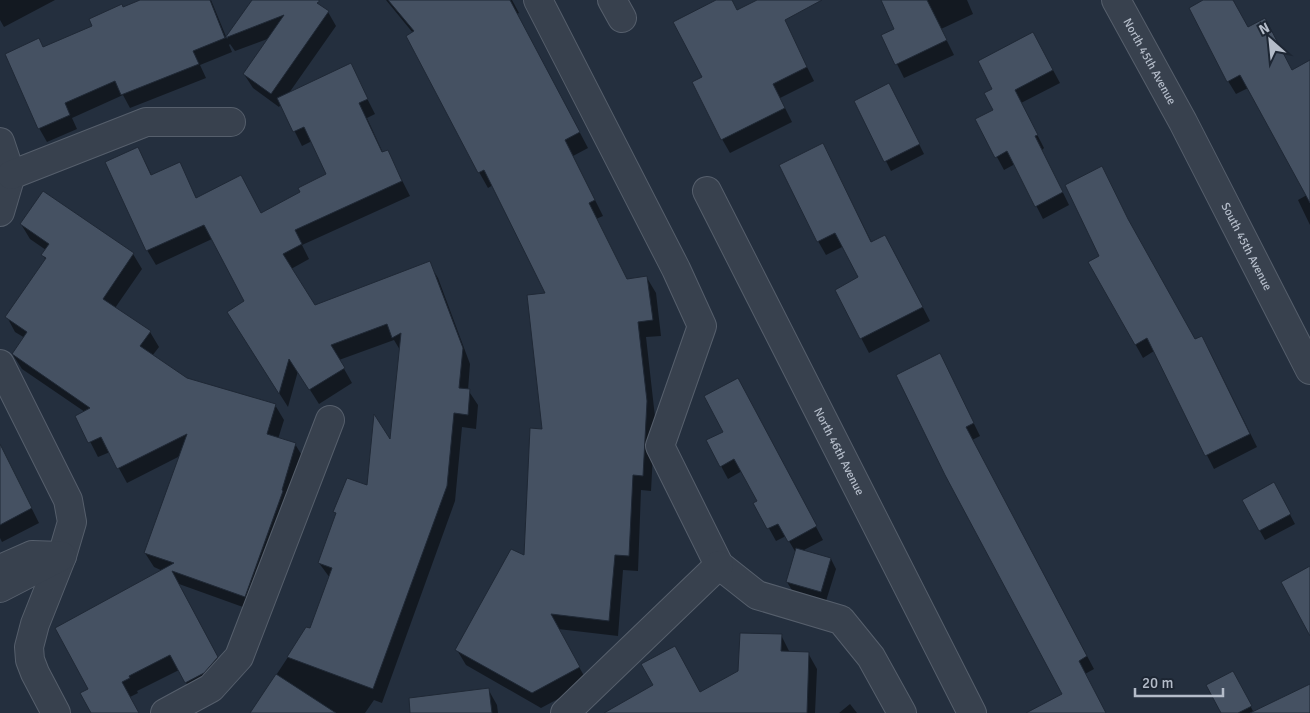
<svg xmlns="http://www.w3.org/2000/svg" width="1310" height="713" viewBox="0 0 1310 713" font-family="Signika,sans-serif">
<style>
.shadow{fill:#0007}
.building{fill:#455162;stroke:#1f2835}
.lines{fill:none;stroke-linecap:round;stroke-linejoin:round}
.minor-casing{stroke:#565f6c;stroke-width:30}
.minor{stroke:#38414e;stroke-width:28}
.labels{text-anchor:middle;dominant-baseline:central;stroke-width:5;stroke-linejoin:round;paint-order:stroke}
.street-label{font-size:12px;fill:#b4bcc9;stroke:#1d2633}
</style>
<rect width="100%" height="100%" fill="#242f3e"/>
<path class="shadow" d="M0,0H55L4,27L0,20Z
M143,0H211L227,39L253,0H311L328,12L336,26L289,93L350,65L375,114L367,118L383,153L387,151L410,196L302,245L309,259L291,269L314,306L429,263L438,278L470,364L468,390L478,405L476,429L462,427L455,501L382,703L374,700L365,713H257L254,709L307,628L311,630L330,578L319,563L337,516L335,512L368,487L391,443L400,350L394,340L339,360L352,383L319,404L298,371L288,407L237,327L245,301L212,239L156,265L147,250L107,163L138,148L152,176L179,164L197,199L261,214L301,193L328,175L312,141L302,146L281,104L279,107L253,88L244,74L270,38L235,51L230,44L229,45L232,52L200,65L206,78L130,108L123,95L72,118L77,129L47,142L39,128L8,56L43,48L93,26L123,8Z
M386,0H512L519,13L517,14L588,148L573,156L603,216L596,219L627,280L647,278L656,293L661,336L646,337L655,417L651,491L641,490L638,571L623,570L618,636L558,629L588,683L541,708L466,665L457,650L525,557L544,430L547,294L493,185L488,188L479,172L407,36L413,33Z
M718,0H731L730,40L791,35L814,81L780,98L792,122L730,153L722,139L704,77Z
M882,0H967L973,14L941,29L954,55L904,78L883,36L896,30Z
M1206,0H1232L1248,29L1293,71L1310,73V225L1298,200L1307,195L1248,88L1236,94L1228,81Z
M1040,46L1060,83L1021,103L1044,148L1042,150L1069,205L1043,219L1015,164L1004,170L977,120L994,111V90Z
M894,94L924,154L891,171L856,101Z
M823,145L872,243L893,250L930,321L869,353L836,290L860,278L844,246L826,255L818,241Z
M43,193L133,254L142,269L115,308L150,332L159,347L152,356L186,379L275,405L284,420L278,439L295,444L304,459L254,611L179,584L226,672L194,697L179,670L137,691L138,693L130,697L138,713H92L90,689L163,571L154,567L145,553L180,456L127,483L110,452L98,457L77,416L85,412L22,369L13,355L25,338L15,332L7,317L46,261L43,255L46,250L30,239L21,224Z
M1135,233L1195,341L1209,350L1257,447L1214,469L1154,351L1143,358L1090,263Z
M940,355L980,436L972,440L1094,669L1085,674L1105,713H1037L1064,694L946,475Z
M745,393L823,540L802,551L831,559L836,569L826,601L793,592L787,582L796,553L786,536L776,541L755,503L758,501L742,471L728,479L721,466L725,432Z
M0,445L39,523L2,542L0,538Z
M1279,494L1295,524L1265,540L1243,501Z
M781,635L790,653H808L817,669L815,713H612L700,693L740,672Z
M1238,682L1254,713H1307H1222Z
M488,689L497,705L498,713H450Z
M850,704L857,713H839Z"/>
<path class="building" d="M140,0H210L225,38L193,51L199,64L121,95L115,81L65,103L70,115L38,129L5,54L39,38L43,47L92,26L89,19L122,4L123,7Z
M252,0H319V2L317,3L329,11L271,94L243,74L284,15L225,38Z
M388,0H510L580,132L565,140L595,200L589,203L627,279L647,276L653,320L638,322L647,401L643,476L633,475L629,556L615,555L609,621L551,614L580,667L532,693L455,650L511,549L524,555L530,428L542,429L527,295L545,293L484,170L478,173L406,36L414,31Z
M716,0H732L737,10L757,0H822L785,20L807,67L773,84L785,108L721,140L692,82L702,77L673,22Z
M881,0H927L947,40L895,65L881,35L894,29Z
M1203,0H1233L1248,27L1265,18L1292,70L1310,60V203L1240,75L1227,82L1189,8Z
M1033,32L1053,70L1015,90L1038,135L1035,136L1063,192L1035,207L1007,151L995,158L975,119L993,110L984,93L992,89L978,61Z
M351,63L368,99L359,103L382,152L388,150L402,181L295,230L302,244L283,254L315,305L430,261L463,348L459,388L470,389L468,415L454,413L447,486L373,689L287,657L306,627L310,628L332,568L318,563L336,513L333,512L347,478L367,485L374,414L390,439L401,333L392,338L387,324L331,345L345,368L309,390L289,359L279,394L227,312L244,301L204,225L146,251L105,162L138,147L151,175L180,162L196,198L241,175L261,213L300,192L298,188L326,174L304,127L293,132L277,98Z
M889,83L920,144L884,162L854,101Z
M823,143L871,242L885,235L923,307L860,339L835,290L858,277L835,233L817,242L779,165Z
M1102,166L1128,219L1195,339L1202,336L1250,434L1205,456L1147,338L1135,345L1088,262L1099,256L1065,185Z
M43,191L134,253L103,299L151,331L140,346L187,378L276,404L267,434L296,443L282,490L283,491L245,597L172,571L218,657L204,673L185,683L170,655L129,676L130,678L122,682L139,713H91L80,693L88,689L55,628L174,563L144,553L187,434L117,469L101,437L88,443L75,416L90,408L12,354L27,332L5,317L46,258L41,255L49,244L20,224Z
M940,353L974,423L966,427L1087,656L1079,661L1106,713H1026L1062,694L945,475L896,375Z
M738,378L817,526L788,542L778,524L767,529L753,503L757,501L734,459L720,467L706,440L723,432L704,396Z
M0,444L32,508L0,525Z
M1274,482L1291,514L1259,531L1242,500Z
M796,548L831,558L821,592L786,582Z
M1310,566V636L1281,582Z
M740,633L782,634L781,651L809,652L807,713H604L653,685L641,664L675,646L700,692L738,671Z
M1233,671L1252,706L1238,713H1221L1206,685Z
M276,674L336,713H250Z
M1310,684V713H1250Z
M489,688L492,713H410L409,698Z"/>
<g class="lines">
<defs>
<g id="minor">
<path d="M538,0L676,269L702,326L660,446L719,565L757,595L841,620L871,657L902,713"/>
<path d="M612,0L622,18"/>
<path id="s1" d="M1116,0L1183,122L1310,370"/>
<path d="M0,142L11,175L0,212"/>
<path d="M11,175L146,122H231"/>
<path id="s2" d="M707,191L972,713"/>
<path d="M0,364L68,500L72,522L62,556L35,624L29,647L30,660L35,673L56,713"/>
<path d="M0,569L32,555L62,556L0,588"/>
<path d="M165,713L211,688L239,657L330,420"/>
<path d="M565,713L719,565"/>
</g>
</defs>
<use href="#minor" class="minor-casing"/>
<use href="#minor" class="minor"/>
</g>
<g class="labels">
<g class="street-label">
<text stroke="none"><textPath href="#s1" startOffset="70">North 45th Avenue</textPath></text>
<text stroke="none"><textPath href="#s1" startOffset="279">South 45th Avenue</textPath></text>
<text stroke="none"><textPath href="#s2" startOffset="292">North 46th Avenue</textPath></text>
</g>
</g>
<g transform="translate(1270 40) rotate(333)" stroke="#1d2633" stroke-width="4" paint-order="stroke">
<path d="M0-4L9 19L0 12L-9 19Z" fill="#b4bcc9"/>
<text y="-8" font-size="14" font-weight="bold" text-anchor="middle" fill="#b4bcc9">N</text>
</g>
<path d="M1135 688v8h88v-8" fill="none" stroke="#b4bcc9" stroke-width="2.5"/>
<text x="1142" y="688" font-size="15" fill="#b4bcc9" stroke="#1d2633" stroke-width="4" paint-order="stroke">20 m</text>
</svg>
